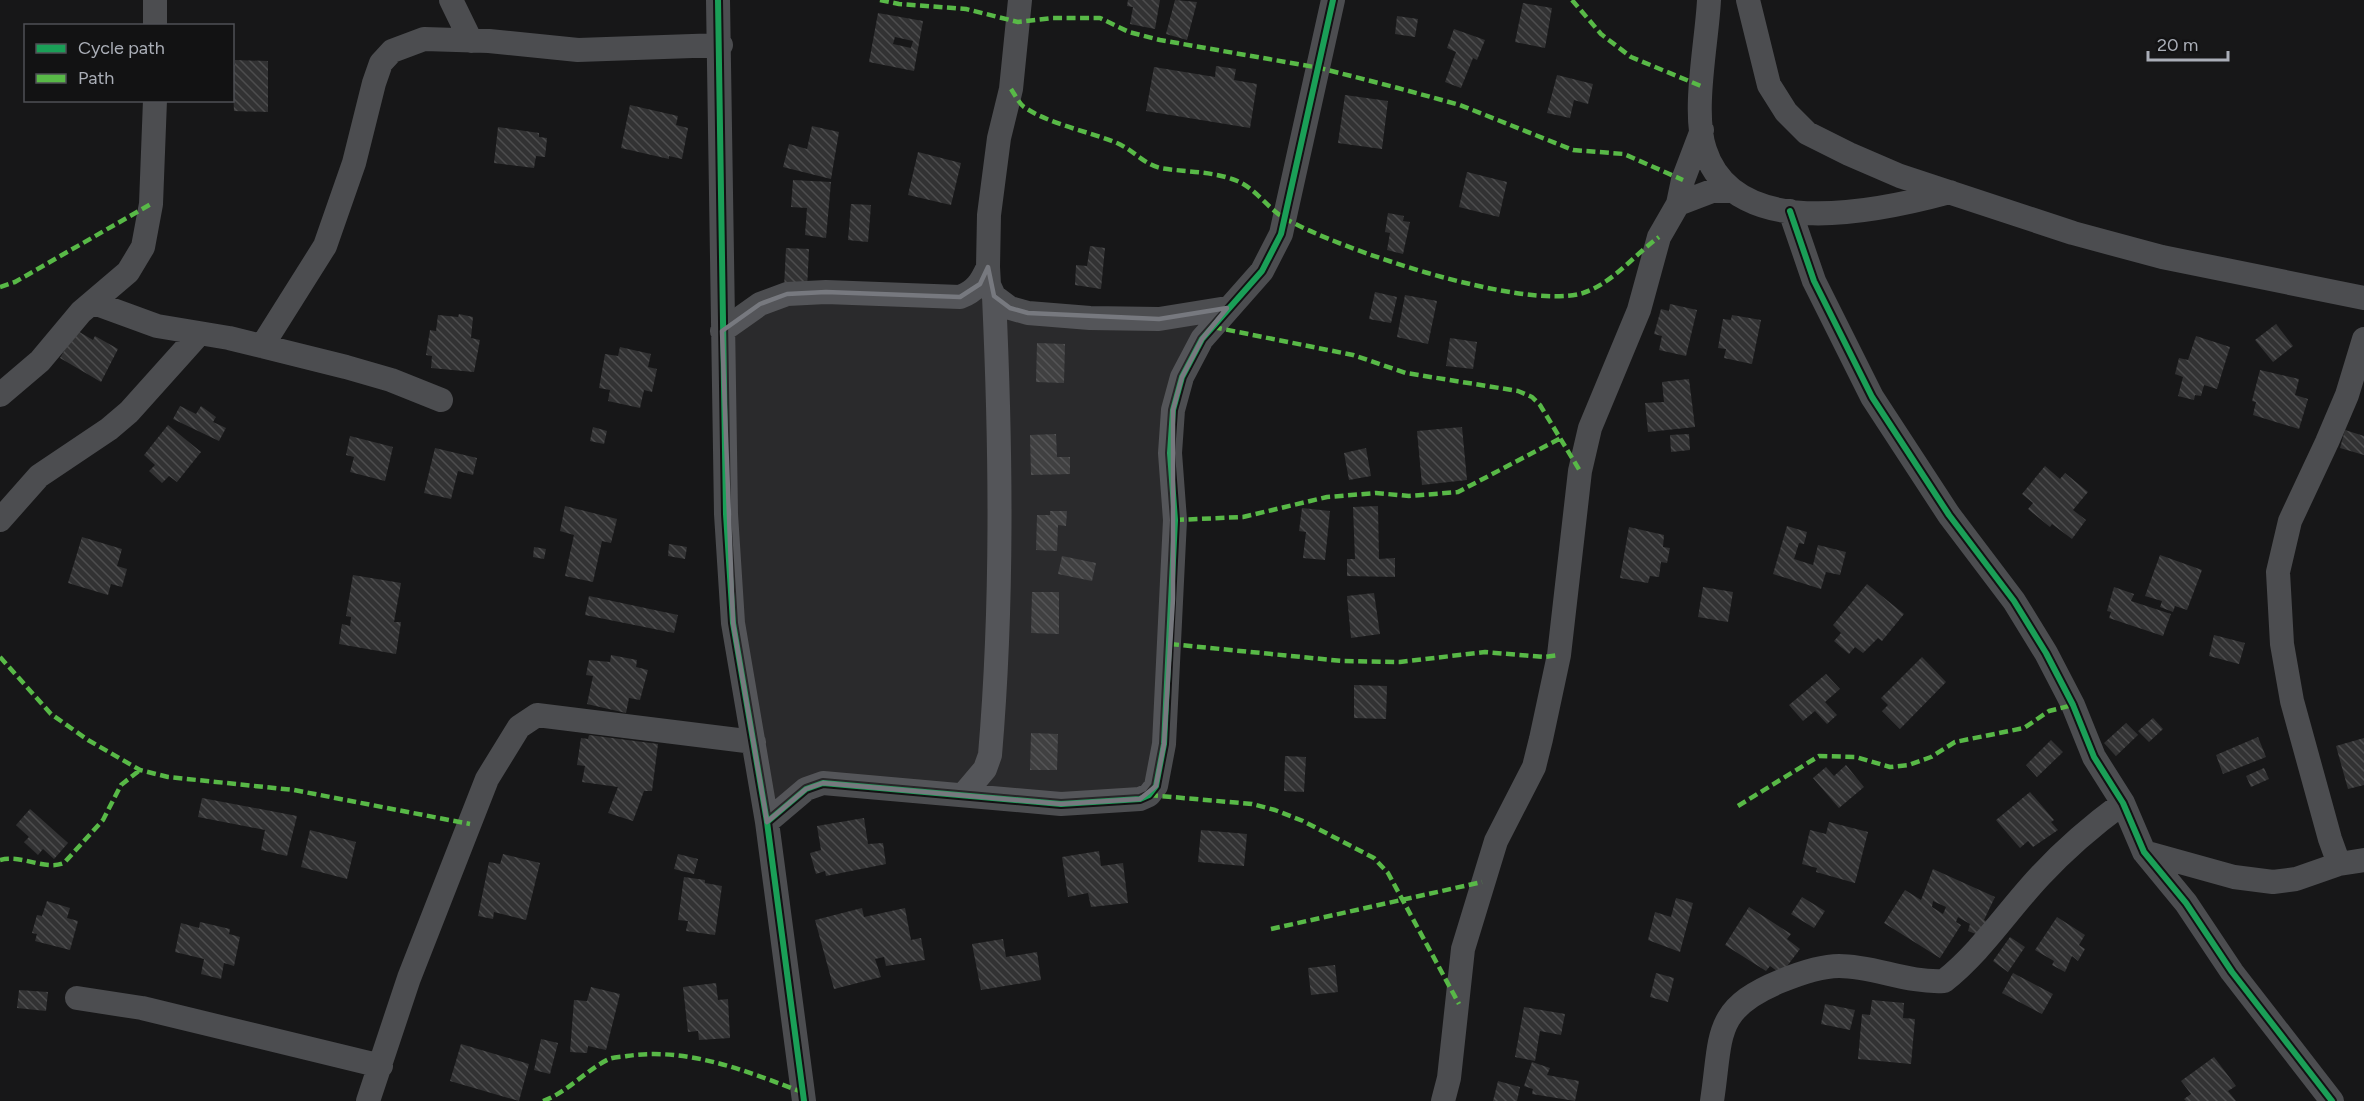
<svg xmlns="http://www.w3.org/2000/svg" width="2364" height="1101" viewBox="0 0 2364 1101" font-family="Figtree,sans-serif">
<style>
.building{fill:url(#building-back-hatch);fill-rule:evenodd}
.lines{fill:none;stroke-linecap:round;stroke-linejoin:round}
.minor{stroke:#4c4d50;stroke-width:24}
.quiet{stroke:#58b947;stroke-width:4.5;stroke-dasharray:9 4.5;stroke-linecap:butt}
.cycleway-casing{stroke:#121213;stroke-width:10}
.cycleway{stroke:#1a9f57;stroke-width:6}
.marked{fill:#77797f;fill-opacity:0.2;stroke:#77797f;stroke-width:4.5;stroke-linejoin:round}
</style>
<defs>
<pattern id="building-back-hatch" width="6" height="6" patternUnits="userSpaceOnUse" patternTransform="scale(1.5)"><rect width="6" height="6" fill="#323233"/><path d="M-1 5l2 2M0 0l6 6M5-1l2 2" fill="none" stroke="#4d4d4e"/></pattern>
</defs>
<rect width="100%" height="100%" fill="#171718"/>
<path class="building" d="M1128,0H1160L1155,29L1130,24L1133,7L1127,6Z
M1175,0L1197,2L1187,40L1166,34Z
M1523,3L1552,8L1545,48L1515,42Z
M878,13L923,21L914,71L869,62ZM895,37L913,41L911,48L893,44Z
M1397,16L1418,19L1415,37L1395,34Z
M1454,29L1485,40L1477,60L1473,58L1461,88L1445,82L1456,52L1447,48Z
M235,60L268,61V112L234,111L232,65H235Z
M1216,66L1236,69L1234,80L1257,84L1250,128L1146,111L1154,67L1215,77Z
M1557,75L1593,84L1588,104L1574,100L1570,118L1547,113Z
M1345,95L1388,101L1382,149L1338,143Z
M630,105L678,116L676,125L688,128L682,159L669,156V159L621,148Z
M812,126L839,132L831,179L783,167L789,144L807,149Z
M498,127L539,133V137L547,138L545,157L536,156L534,168L494,163Z
M918,152L961,163L951,205L908,195Z
M1467,172L1507,182L1499,217L1459,207Z
M793,180L831,182L826,238L805,235L807,208L791,207Z
M851,204L871,205L868,242L848,240Z
M1388,213L1404,216L1403,221L1410,222L1403,254L1387,250L1390,233L1385,232Z
M1090,246L1105,248L1101,289L1075,285L1076,265L1087,266Z
M786,248L809,249L807,289L784,288Z
M1375,292L1397,297L1391,323L1369,319Z
M1405,295L1437,301L1428,344L1397,337Z
M1670,304L1697,310L1686,356L1659,350L1662,336L1654,334L1661,309L1669,311Z
M459,314L473,317L471,338L480,340L474,372L431,368L432,356L426,355L430,330L436,331L438,315L458,317Z
M1732,315L1761,320L1752,364L1724,358L1726,349L1718,348L1723,319L1731,320Z
M2276,324L2293,346L2273,362L2255,340Z
M76,330L93,340L95,336L118,349L101,382L60,358Z
M2196,336L2230,347L2217,389L2204,385L2201,396L2195,395L2194,400L2178,396L2183,377L2175,374L2179,358L2188,360Z
M1450,338L1477,342L1473,369L1446,366Z
M1037,343L1065,344L1064,383L1036,382Z
M620,347L651,354L648,367L657,369L652,392L644,390L640,408L608,401L610,390L599,388L605,354L618,356Z
M2260,370L2299,379L2295,395L2308,399L2299,429L2253,415L2256,402L2252,401Z
M1689,379L1695,427L1648,432L1645,403L1664,402L1662,382Z
M180,406L196,414L201,406L216,417L213,422L226,428L219,441L173,419Z
M168,425L201,452L177,482L169,476L162,483L149,471L155,465L144,455Z
M593,427L607,431L604,444L590,441Z
M1462,427L1467,480L1422,485L1417,431Z
M2345,430L2364,436V455L2340,448Z
M1056,434L1057,457H1070V474L1031,475L1030,435Z
M1689,434L1690,450L1671,452L1670,435Z
M350,436L393,447L385,481L350,472L354,457L346,455Z
M435,448L477,458L473,475L458,471L451,499L424,493Z
M1366,448L1371,476L1349,480L1344,453Z
M2045,466L2060,479L2065,473L2088,492L2073,510L2086,520L2072,539L2052,524L2050,527L2028,509L2033,503L2022,494Z
M565,506L617,519L611,543L602,541L593,582L565,576L574,535L560,531Z
M1378,506L1379,559L1395,558V577L1347,576V559H1355L1353,507Z
M1302,508L1330,511L1325,560L1303,558L1306,532L1299,531Z
M1050,511H1067L1066,526L1058,525L1057,551L1036,550L1037,515H1050Z
M1787,526L1807,532L1804,544L1799,543L1794,559L1813,565L1818,545L1846,552L1840,575L1826,572L1821,589L1773,574Z
M1629,527L1664,535L1663,547L1670,548L1667,563L1661,562L1659,577L1650,576L1648,583L1620,578Z
M82,537L122,549L117,566L127,569L122,587L111,584L108,595L68,583Z
M669,544L687,547L685,559L668,556Z
M534,547L546,549L544,559L533,557Z
M2160,555L2202,570L2187,610L2175,606L2173,612L2160,607L2162,601L2145,596Z
M1062,556L1096,563L1092,581L1058,574Z
M353,575L401,583L394,622H401L396,654L339,644L342,624L350,626L351,617L346,616Z
M1867,584L1904,614L1882,641L1878,638L1863,653L1855,647L1849,654L1834,641L1841,633L1833,625Z
M1703,587L1733,592L1728,622L1698,617Z
M2114,587L2134,594L2131,601L2171,614L2163,636L2109,618L2111,612L2107,611Z
M1032,592H1059V634L1031,633Z
M1374,593L1380,634L1351,638L1347,596Z
M589,596L678,615L674,633L585,615Z
M2214,635L2245,643L2239,664L2209,656Z
M611,655L637,660L636,667L648,670L640,700L629,698L626,713L587,704L593,676L586,675L589,660L610,662Z
M1922,657L1946,682L1900,729L1882,711L1888,705L1881,698Z
M1826,674L1840,689L1825,702L1837,715L1827,724L1815,711L1803,721L1789,705Z
M1354,685L1387,686L1386,719L1354,718Z
M2153,718L2163,729L2149,742L2138,731Z
M2126,723L2138,735L2116,756L2104,743Z
M1031,733L1058,734L1057,770H1030Z
M589,735L658,744L652,791H644L633,821L608,813L618,787L582,782L585,766L577,765L581,738L588,739Z
M2258,737L2266,757L2223,774L2216,755Z
M2364,738V785L2348,789L2336,746Z
M2051,740L2063,752L2037,777L2026,765Z
M1285,756L1306,757L1304,792L1284,791Z
M1846,765L1864,787L1839,808L1813,778L1826,767L1834,776Z
M2264,768L2269,779L2251,787L2246,776Z
M2030,792L2054,820L2051,822L2058,830L2033,847L2028,841L2020,848L1996,820Z
M202,798L297,816L287,856L261,850L265,830L198,817Z
M30,809L68,843L54,859L43,849L38,855L24,842L29,837L16,825Z
M864,818L868,844L883,843L886,864L826,876L825,871L816,874L810,853L821,850L817,826Z
M1829,822L1868,832L1855,883L1816,872L1817,868L1802,864L1810,830L1826,834Z
M310,830L356,842L347,879L301,867Z
M1201,830L1247,834L1244,866L1198,862Z
M1099,851L1101,866L1123,863L1128,903L1091,907L1088,893L1068,897L1062,857Z
M503,854L540,863L526,920L494,912L493,919L478,916L489,862L500,864Z
M678,854L698,859L694,874L674,869Z
M1933,869L1995,897L1984,920L1986,921L1981,936L1968,931L1970,924L1958,917L1956,922L1961,925L1940,958L1884,923L1905,890L1921,900ZM1933,901L1946,907L1943,914L1932,907Z
M684,877L705,880V883L722,886L715,935L686,931L688,921L678,920Z
M1802,897L1825,911L1814,928L1791,914Z
M1676,898L1693,903L1680,952L1648,940L1655,912L1671,917Z
M47,901L70,908L67,918L78,921L70,950L35,941L37,934L32,933L37,915L42,916Z
M1749,907L1791,934L1787,939L1800,949L1781,974L1770,966L1766,971L1725,945Z
M862,908L864,917L905,908L911,940L921,938L925,960L886,966L884,957L875,959L881,977L834,989L815,920Z
M2057,917L2085,935L2079,945L2085,949L2078,961L2072,956L2065,972L2052,965L2054,961L2035,950Z
M200,922L230,929L229,934L240,937L234,966L224,963L221,979L201,974L204,959L175,952L181,923L199,928Z
M2010,937L2025,947L2008,972L1993,961Z
M1003,939L1006,957L1037,952L1041,980L981,990L972,944Z
M1335,965L1338,992L1311,995L1308,968Z
M1656,973L1674,978L1668,1002L1650,997Z
M2013,973L2053,994L2042,1014L2002,993Z
M716,983L718,1000L728,999L730,1038L699,1040L698,1031L688,1032L683,987Z
M591,987L620,994L606,1050L588,1046L587,1053L570,1052L574,1000L587,1001Z
M19,990L48,992L46,1011L17,1008Z
M1872,1000L1904,1003L1903,1018L1915,1019L1911,1064L1858,1059L1862,1014L1870,1015Z
M1825,1004L1855,1010L1850,1030L1821,1024Z
M1524,1007L1565,1014L1561,1035L1540,1031L1535,1061L1515,1057Z
M541,1039L558,1043L550,1074L534,1070Z
M461,1044L529,1064L519,1101L450,1081Z
M2214,1057L2236,1086L2228,1091L2236,1101H2186L2184,1099L2191,1094L2181,1081Z
M1532,1062L1550,1068L1547,1075L1579,1081L1575,1101L1532,1094L1533,1089L1524,1086Z
M1498,1081L1520,1087L1517,1101H1493Z"/>
<g class="lines">
<path class="minor" d="M451,0L471,41
M718,0L726,514L733,623L767,822L804,1101
M1020,0L1011,89L999,138L989,215L988,267L989,285L994,296L1010,308L1028,313L1090,318L1159,319L1227,308
M1709,0C1707,42 1692,112 1705,150C1735,244 1880,211 1950,192
M1748,0L1769,85L1786,112L1807,133L1849,154L1900,176L2073,233L2162,257L2364,298
M155,26V0
M1678,204L1683,180L1702,130
M1790,211L1814,281L1872,397L1949,515L2014,601L2046,653L2073,705L2094,757L2123,803L2144,852L2186,903L2232,972L2332,1101
M94,303L157,326L229,338L346,367L391,380L441,400
M722,331L760,304L787,294L826,292L960,297C976,291 981,282 988,267
M262,346L325,246L354,163L374,83L381,63L392,51L424,39L489,41L578,50L721,45
M0,395L40,361L81,312L128,272L143,247L151,204L155,100
M0,520L39,476L109,429L129,412L199,334
M963,795L985,769L990,755C1003,602 1001,449 994,296
M767,822L806,789L823,783L1061,804L1140,799L1149,795L1156,786L1164,744L1175,520L1170,453L1173,410L1182,377L1202,339L1262,271L1281,234L1333,0
M2144,852L2234,877L2273,882L2296,879L2339,864L2364,860
M2339,864L2330,839L2292,701L2282,644L2278,572L2290,521L2327,442L2347,395L2364,339
M77,998L142,1008L381,1066
M368,1101L409,978L487,779L519,727L537,715L754,742
M1443,1101L1449,1078L1463,949L1496,841L1534,767L1541,739L1559,655L1580,471L1590,428L1639,310L1659,237L1678,204L1712,191H1731
M1712,1101C1722,1036 1712,1009 1781,981C1798,974 1821,966 1839,966C1874,966 1907,983 1944,981C1981,952 2008,910 2040,876C2065,849 2093,825 2123,803"/>
<path class="quiet" d="M880,0L899,4L966,9L1018,22L1052,18H1100L1129,32L1160,40L1320,68L1398,88L1460,105L1573,150L1624,154L1683,180
M1572,0L1601,34L1631,57L1701,86
M1011,89C1015,95 1019,103 1024,107C1051,125 1088,131 1117,143C1133,150 1144,164 1160,168C1184,172 1209,171 1232,179C1255,186 1266,208 1286,219C1341,250 1523,311 1583,293C1613,283 1634,255 1659,237
M0,287L15,282L151,204
M1213,327L1353,355L1406,373L1518,391L1532,397L1540,405L1580,471
M1175,520L1243,517L1327,497L1376,493L1409,496L1458,492L1561,438
M1170,644L1342,661L1400,662L1485,652L1544,657L1559,655
M0,657L51,714L88,740L140,770L168,777L294,790L470,824
M1149,795L1252,804L1275,810L1303,821L1374,858L1388,873L1459,1004
M1738,806L1819,756L1856,757L1890,767L1909,765L1931,757L1955,742L2024,728L2049,711L2073,705
M0,860C22,854 44,871 64,863L103,820L121,785L140,770
M1271,929L1482,882
M543,1101C568,1092 586,1070 609,1059C614,1057 622,1057 627,1056C688,1047 746,1071 802,1092"/>
<defs>
<path id="cycleway" d="M718,0L726,514L733,623L767,822L804,1101
M1790,211L1814,281L1872,397L1949,515L2014,601L2046,653L2073,705L2094,757L2123,803L2144,852L2186,903L2232,972L2332,1101
M767,822L806,789L823,783L1061,804L1140,799L1149,795L1156,786L1164,744L1175,520L1170,453L1173,410L1182,377L1202,339L1262,271L1281,234L1333,0"/>
</defs>
<use href="#cycleway" class="cycleway-casing"/>
<use href="#cycleway" class="cycleway"/>
</g>
<path class="marked" d="M988,267L994,296L1010,308L1028,313L1159,319L1227,308L1202,339L1182,377L1173,410V599L1164,744L1156,786L1140,799L1061,804L823,783L806,789L767,822L733,623L722,331L760,304L787,294L826,292L960,297L980,284Z"/>
<rect x="24" y="24" width="210" height="78" fill="#121213" stroke="#4f5055" stroke-width="1.5"/>
<rect x="36" y="44" width="30" height="9" fill="#1a9f57" stroke="#4f5055" stroke-width="1.5"/>
<text x="78" y="54" font-size="18" fill="#aaaeb7">Cycle path</text>
<rect x="36" y="74" width="30" height="9" fill="#58b947" stroke="#4f5055" stroke-width="1.5"/>
<text x="78" y="84" font-size="18" fill="#aaaeb7">Path</text>
<path d="M2148 51v9h80v-9" fill="none" stroke="#aaaeb7" stroke-width="3"/>
<text x="2157" y="51" font-size="18" fill="#aaaeb7" stroke="#121213" stroke-width="4.5" paint-order="stroke">20 m</text>
</svg>
